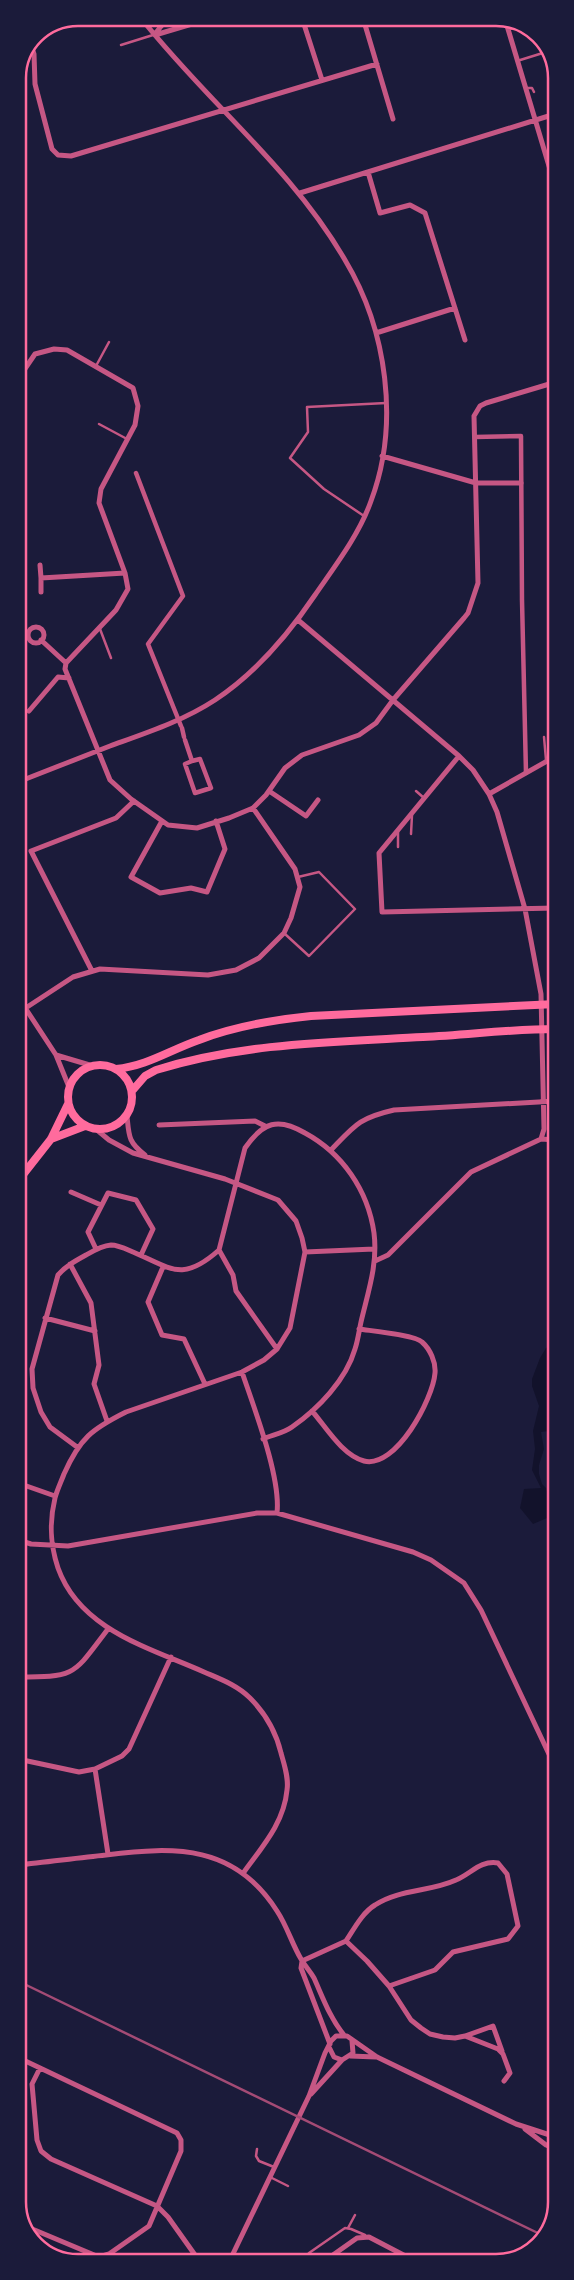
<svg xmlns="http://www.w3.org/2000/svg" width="574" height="2280" viewBox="0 0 574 2280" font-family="'Zilla Slab',serif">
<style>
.water{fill:#12122b}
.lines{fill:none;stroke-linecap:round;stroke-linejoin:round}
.service{stroke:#c65784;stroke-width:2.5}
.pedestrian{stroke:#c65784;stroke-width:4.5}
.minor{stroke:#c65784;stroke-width:5}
.secondary{stroke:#ff6b9d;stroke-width:8}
.rail{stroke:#a44b75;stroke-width:2.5}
.rim{fill:none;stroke:#ff6b9d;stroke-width:2.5}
</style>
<rect width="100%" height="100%" fill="#1b1b3a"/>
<path class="water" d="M556,1341V1373L552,1386L556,1401V1430L541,1432L544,1449L539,1465V1474L542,1484L546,1488L554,1515L533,1524L520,1508L524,1489L541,1488L532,1470L535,1449L533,1431L539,1406L532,1386V1379L540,1358L546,1348Z
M556,1468V1509H555L552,1489Z"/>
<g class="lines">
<path class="service" d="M510,29L521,26
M121,45L153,35
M517,61L546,52L545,49
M526,88H532L534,92
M96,366L109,342
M99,424L127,439
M364,516L324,489L290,458L308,432L307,407L386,403
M100,629L111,658
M544,737L546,760
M416,791L424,798
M411,834L412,815
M18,836L22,818
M398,847V831
M285,934L309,956L355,909L319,872L298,877
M257,2149L256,2156L259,2161L274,2167
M270,2177L288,2186
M348,2228L355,2215
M306,2262L305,2259L309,2253L345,2228L351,2229L365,2235"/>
<path class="pedestrian" d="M475,437L521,436L522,600L526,773
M136,473L183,596L148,644L181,726
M182,728L184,737
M185,740L192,761L200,759L211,788L195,793L185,764L192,761"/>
<path class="minor" d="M302,18L322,80
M363,18L393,119
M505,19L555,186
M155,34L162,25L184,18
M155,35L212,18
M31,45L34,54L35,84L52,149L58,155L71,156L377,64
M368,172L380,213L410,205L425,213L465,340
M300,193L555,114
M376,333L455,308
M18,379L35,354L54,349L67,350L133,388L138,406L135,425L101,489L99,503L125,573L128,589L116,610L66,663L65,669L110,780L131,799L168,825L197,828L229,818L253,808L266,795L285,768L302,755L359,735L376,723L393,700L464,618L468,613L478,583L474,416L480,406L486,403L556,382
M382,456L476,483H521
M40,565L41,578
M41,592V578L125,573
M298,620L459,756L473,770L489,794L497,812L525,909L541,994L544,1129L541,1139L471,1172L388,1255L375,1261
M28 635a8 8 0 1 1 16 0a8 8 0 1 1-16 0Z
M41,640L66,663
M29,711L58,677L69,678
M459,756L379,853L382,912L556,908
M18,782C49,770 79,758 110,746C146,733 183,721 215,700C256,673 288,635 315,595C335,566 359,535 371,501C400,424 387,330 345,260C292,168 206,101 141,18
M269,791L306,816L318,800
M489,794L556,756
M162,821L131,877L160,893L191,888L207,892L225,849L216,821
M92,971L31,851L116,818L134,801
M18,997L56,1055L69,1087
M18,1013L73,977L100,969L208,975L236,970L259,958L284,933L291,918L300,887L295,869L253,808
M56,1055L93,1066
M127,1116C129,1136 128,1142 145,1155
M159,1125L255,1121L265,1126
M97,1130L109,1140L133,1153L225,1179L278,1200L296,1221L302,1238L305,1252L290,1328L277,1349L264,1360L242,1372L126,1412C92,1429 80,1438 64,1474C61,1482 57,1490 55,1498C49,1523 50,1544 58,1568C80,1630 150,1648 204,1672C220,1679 237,1685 250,1698C265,1713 276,1732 281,1753C284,1764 289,1778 287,1790C284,1823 262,1847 244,1872
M541,1139L556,1140
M331,1150C355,1125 359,1118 394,1110L556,1101
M71,1192L101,1205
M96,1249L88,1232L108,1193L136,1200L153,1229L141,1255
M219,1250L233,1275L236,1291L277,1349
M305,1252L374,1249
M70,1264L91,1303L99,1365L94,1384L107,1421
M163,1267L148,1302L162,1335L184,1339L205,1384
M45,1318L95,1331
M242,1372C254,1408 281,1477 277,1513
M312,1411C326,1427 342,1455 364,1461C396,1469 433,1399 435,1373C436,1362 430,1349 422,1342C415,1335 372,1331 359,1329
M77,1447L50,1427L41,1412L33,1388L32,1369L58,1275C66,1266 75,1261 86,1255C93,1251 101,1246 111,1245C118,1245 126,1249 133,1252C171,1268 182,1283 219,1250L245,1148C263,1122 278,1117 305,1133C342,1153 368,1190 374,1233C378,1264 368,1292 361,1322C359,1331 358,1340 355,1349C346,1380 318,1409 292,1427C284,1433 272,1435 263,1439
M18,1483L55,1496
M18,1540L31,1544L68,1546L257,1513H277L413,1552L431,1560L464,1583L481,1610L556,1769
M18,1677C77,1677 73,1675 108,1629
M18,1759L79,1772L95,1769
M108,1854L95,1769L122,1756L129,1749L171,1657
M18,1865C47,1862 77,1858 106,1855C176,1846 235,1845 277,1911C287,1926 292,1944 301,1959C305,1966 310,1971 314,1978C323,1998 330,2018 344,2035
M346,1941C354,1929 362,1913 375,1905C399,1889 430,1892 456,1880C471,1874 480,1860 498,1863L507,1874L518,1926L508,1939L453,1952L435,1970L389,1986
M302,1961L346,1941L367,1961L389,1986L411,2020L421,2028L430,2034L443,2037L455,2038L465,2036L498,2049L503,2054L510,2073L504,2081
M302,1961L301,1968L330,2044
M465,2036L493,2026L502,2051
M329,2047L334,2057L342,2060L353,2053L352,2041
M350,2056L376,2057
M19,2058L177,2133L181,2140V2151L149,2226L109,2254L99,2257L25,2226
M40,2068L32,2084L37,2140L41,2151L51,2159L157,2206L168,2217L200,2262
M311,2094L342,2060
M525,2129L546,2145L556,2149
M230,2260L309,2096L325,2053L331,2041L336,2036H347L377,2057L516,2124L556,2137
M323,2262L357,2238L369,2237L417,2262"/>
<path class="secondary" d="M68 1097a32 32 0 1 1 64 0a32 32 0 1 1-64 0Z
M116,1069C147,1066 170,1050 199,1040C235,1026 272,1020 311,1016L556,1004
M132,1091L145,1076L156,1070C242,1043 334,1042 423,1037C468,1035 511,1029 556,1029
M51,1139L85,1126
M18,1181L51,1139L68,1104"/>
<path class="rail" d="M18,1981L544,2236"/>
</g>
<path d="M0 0H574V2280H0ZM78 26H496A52 52 0 0 1 548 78V2202A52 52 0 0 1 496 2254H78A52 52 0 0 1 26 2202V78A52 52 0 0 1 78 26Z" fill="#1b1b3a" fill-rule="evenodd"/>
<path class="rim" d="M78 26H496A52 52 0 0 1 548 78V2202A52 52 0 0 1 496 2254H78A52 52 0 0 1 26 2202V78A52 52 0 0 1 78 26Z"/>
</svg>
